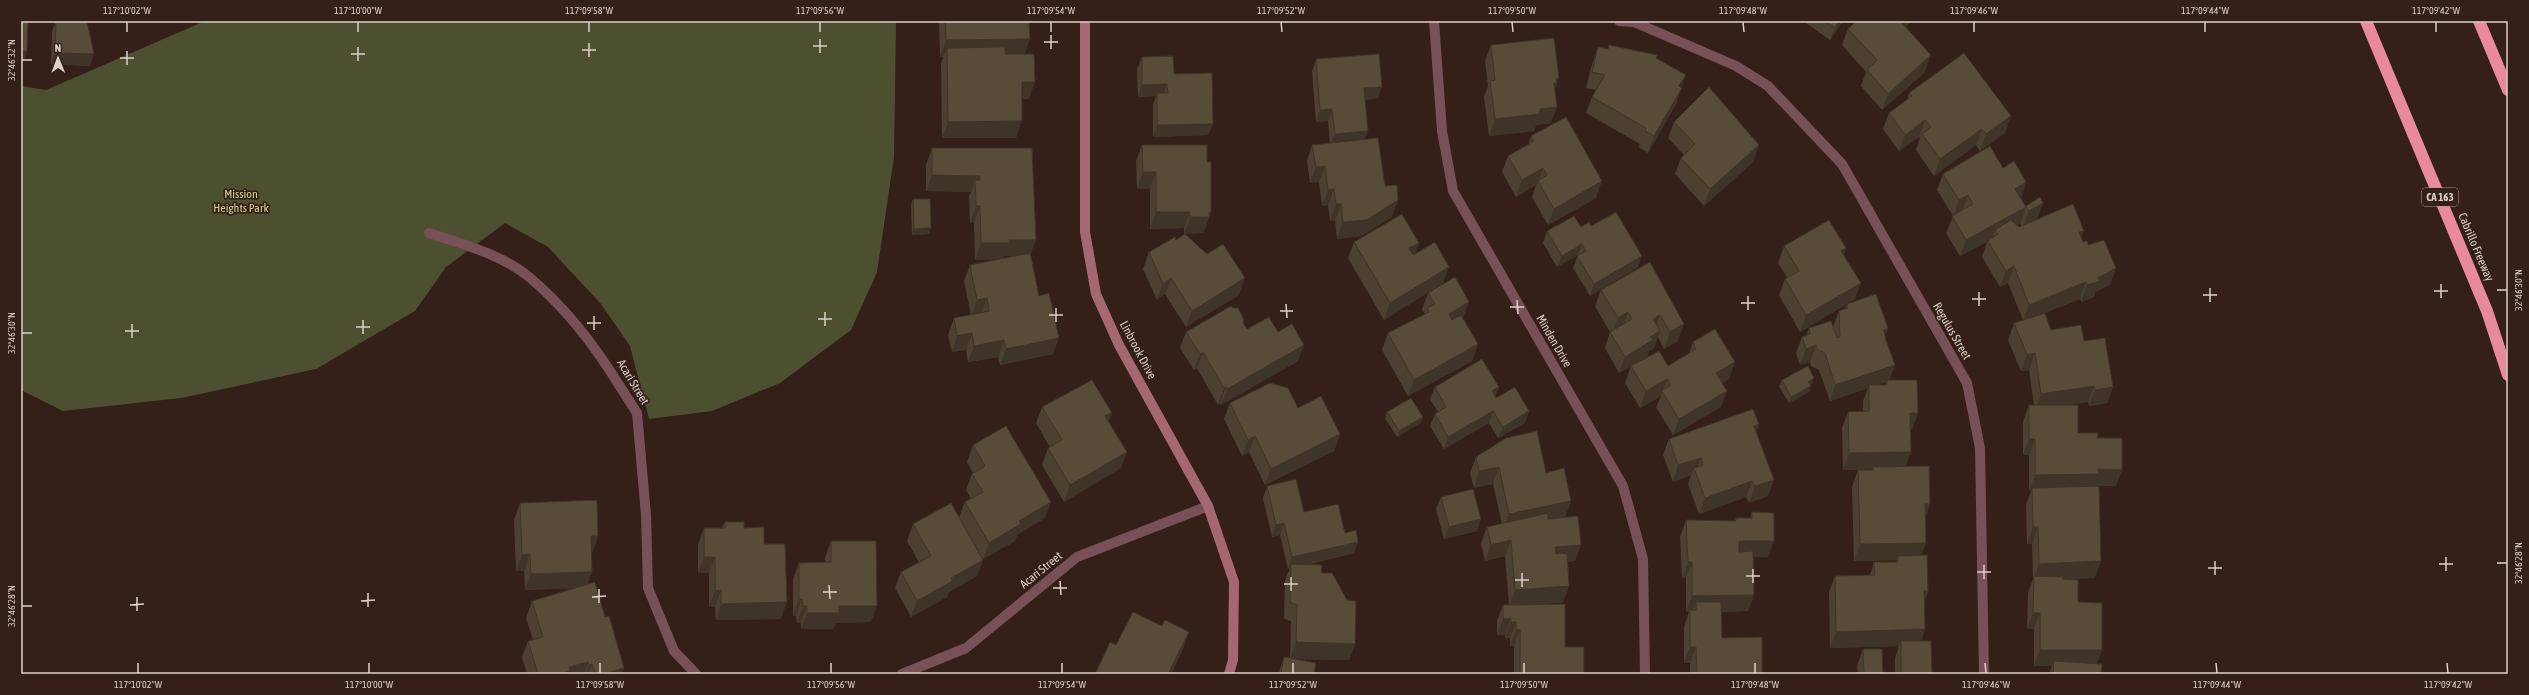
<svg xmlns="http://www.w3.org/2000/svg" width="2529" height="695" viewBox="0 0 2529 695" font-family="'Asap Condensed',sans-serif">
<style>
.green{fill:#4d5030}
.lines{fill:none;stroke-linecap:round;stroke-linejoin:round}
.lane{stroke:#775157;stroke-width:10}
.street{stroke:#775157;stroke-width:10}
.secondary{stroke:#a56873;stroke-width:10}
.highway{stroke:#e8899c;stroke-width:12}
.wall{fill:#4c4030;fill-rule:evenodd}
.shaded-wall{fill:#3e3427}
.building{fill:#584b38;stroke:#3e3427}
.ticks{fill:none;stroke:#ddcfca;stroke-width:1.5}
.labels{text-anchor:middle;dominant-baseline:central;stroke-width:3.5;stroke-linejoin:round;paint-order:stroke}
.shield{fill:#342018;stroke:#aa9a95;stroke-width:1}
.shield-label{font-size:11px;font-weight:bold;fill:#ddcfca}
.park-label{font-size:12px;fill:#cfd592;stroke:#342018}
.street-label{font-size:12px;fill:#ddcfca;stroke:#342018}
.neatline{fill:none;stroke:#ddcfca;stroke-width:1.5}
.ticks-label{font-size:10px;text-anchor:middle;fill:#ddcfca}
</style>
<rect width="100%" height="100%" fill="#342018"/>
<path class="green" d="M205,21H896L894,157L877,272L851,330L780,383L712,411L649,419L630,346L601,304L548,247L505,223L446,267L415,311L316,369L181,398L63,411L21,390V86L46,90Z"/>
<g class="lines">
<path class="lane" d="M429,233C462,244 501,254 529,277C564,306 595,346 619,385"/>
<path class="street" d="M1434,21L1442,131L1453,191L1623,486L1643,559L1645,674
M1619,21L1634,22L1736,66L1768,86L1842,164L1967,383L1980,448L1984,674
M619,385L637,413L646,515L648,588L674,651L696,674
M902,674L966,648L1077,557L1208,506"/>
<path class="secondary" d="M1085,21V232L1096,294L1119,345L1208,506L1234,582L1233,660L1229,674"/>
<path class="highway" d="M2366,21L2487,311L2508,375
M2479,21L2508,90"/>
</g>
<path class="wall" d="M56,21H87L90,66L51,64L52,31Z
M939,21H1029L1030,39L1024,54L1029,99H1022L1016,138H942L941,64L943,57H940Z
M1803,21H1843L1830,40Z
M1911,21L1906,27L1925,72L1882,110L1861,86L1866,72L1842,45L1848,29Z
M1491,45L1555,89L1551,123L1536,125L1534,131L1489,136L1484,97L1488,86L1485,61Z
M1598,47L1656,58L1681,87L1676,104L1648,153L1639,147L1640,144L1586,113L1592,97L1596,90L1586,88L1592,64Z
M1142,57L1174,74L1213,124L1208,135L1153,137V105L1156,96L1138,97L1137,69Z
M1316,59L1378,98L1365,100V139L1385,186L1392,217L1361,236L1337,239L1335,220L1330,221L1328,205L1322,206L1319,182L1310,183L1307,161L1312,145L1330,143L1328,121L1316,122L1312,71Z
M1909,93L2005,133L1980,151L1976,145L1934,176L1916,150L1920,138L1919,137L1899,151L1883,129L1889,113L1907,100Z
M1674,122L1753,162L1704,206L1675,174L1681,158L1684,155L1668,138Z
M1531,136L1596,198L1548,225L1532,197L1536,185L1516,197L1502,172L1508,156L1528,145Z
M1142,145L1207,162L1211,212L1205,229L1203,233L1184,234V228L1150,229V189H1137L1136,161Z
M932,148H1032L1031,255L1039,296L1053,354L1000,365L998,357L968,362L966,350L952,352L948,335L954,318L971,315L964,281L970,265L997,259L975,260L974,222L970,223L969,196L971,192L926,191V165ZM1004,256H1014L1003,258Z
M2003,168L2026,182L2021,199L2025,207L2026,206L2043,203L2037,219L2081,237L2083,242L2088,245L2116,268L2110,285L2095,292L2094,297L2081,302L2080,299L2042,314L2051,330L2084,341L2113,387L2107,403L2089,406L2088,402L2068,405L2078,433L2097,438L2116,486H2094L2095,578L2063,579L2078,602L2097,664L2101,674H2049L2052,666H2034V629H2027L2028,593L2033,579L2032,544H2027L2026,505L2031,491H2029V455H2023V422L2029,405H2034L2029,370L2021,371L2008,340L2014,323L2023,320L2008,283L2000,287L1982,257L1987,242L1960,256L1946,233L1953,216L1937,190L1943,174ZM2020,223L2022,226L2019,227L2017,225L2020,224Z
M913,199L929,234L912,235L911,205Z
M1591,226L1638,267L1590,296L1573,268L1578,255L1557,267L1543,243L1547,231Z
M1176,240L1239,295L1186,327L1165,294L1157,300L1143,269L1149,252Z
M1354,242L1419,243L1415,253L1443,283L1384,320L1348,258Z
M1784,246L1846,248L1844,254L1855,299L1847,303L1888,328L1885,335L1886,340L1895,365L1889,380L1918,413L1912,429H1910L1906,466L1930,504L1925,518L1926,543L1921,555L1928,591L1924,603L1925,629L1921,641L1932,674H1895V658L1899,646L1830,648L1829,592L1835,576L1870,575L1874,562H1896L1897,560L1854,561L1852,487L1858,470H1872V469L1843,470L1842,428L1848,412H1863V401L1868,388L1830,401L1819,370L1811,366L1810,362L1800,365L1796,353L1802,337L1806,336L1809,328L1833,327L1839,311L1845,309L1847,304L1800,332L1779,295L1785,279L1787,277L1778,263ZM1886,382L1885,385H1878Z
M1650,262L1678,341L1664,349L1658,337L1654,348L1649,351L1647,357L1619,373L1605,348L1610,332L1595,306L1601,290Z
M1428,293L1463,318L1478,344L1472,361L1408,396L1382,350L1388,333L1424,315L1425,314L1422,309Z
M1243,323L1247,329L1278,332L1298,361L1221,405L1220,403L1218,405L1197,368L1194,370L1180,348L1186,332Z
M1693,342L1729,379L1722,383L1721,407L1673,435L1656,407L1661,396L1640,408L1625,383L1631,366H1668L1689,353Z
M1782,380L1812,384L1810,385L1811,386L1809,392L1789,403L1779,386Z
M1435,387H1499L1495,396L1496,398L1529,411L1525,423L1498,438L1489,423L1444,449L1430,426L1435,414L1438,412L1430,399Z
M1230,403L1298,408L1340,434L1334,451L1265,485L1249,452L1242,456L1224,419Z
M1042,407L1109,422L1121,468L1064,502L1042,465L1048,448L1050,447L1036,423Z
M1387,412L1423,417L1420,423L1397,437L1385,418Z
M1759,424L1756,431L1768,496L1749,503L1746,497L1699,514L1688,484L1691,475L1673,482L1663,455L1669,439Z
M973,445L1045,518L1017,535L1015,541L983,559L977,576L949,592L947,597L911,617L895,588L901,572L919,562L907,541L913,524L959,517L965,502L971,499L966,490L972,474L973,473L967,462Z
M1476,457L1546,473L1571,501L1565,517L1563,518L1575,561L1568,562L1569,586L1563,602L1537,605L1584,674H1514V646H1510V638H1505V635H1497V621L1503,605H1509L1505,556L1485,561L1481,544L1487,527L1502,524L1493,484L1474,488L1470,473Z
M1267,486L1304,512L1345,533L1354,553L1306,565L1321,573L1355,644L1349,660L1293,659L1314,674H1279L1280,669L1284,657L1290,658L1291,621L1284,619L1285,581L1290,568L1288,569L1280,535L1272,537L1263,498Z
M1441,497L1477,531L1444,539L1436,509Z
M520,503L593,552H591L592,572L587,584L621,674H527L522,657L528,641L533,640L526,618L532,601L573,588L525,590L524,571H516L514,520Z
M1752,512L1768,557H1753L1754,595L1748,611L1721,612L1722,638L1762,674H1690V663H1684V627L1689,612H1686V578H1682L1680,537L1686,520L1735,521L1736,518H1750Z
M725,522L744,528L764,544L781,619L716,620L715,607H709V573H698V545L704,528H722Z
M831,541L871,622L836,623L833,629H801V623H797L796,616H793V579L799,563H825V558Z
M1116,645L1183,649L1171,674H1095L1096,672Z
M1863,649L1883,674H1858L1857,666Z"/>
<path class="shaded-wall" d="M1839,21H1843L1830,40L1835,28Z
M1902,21H1911L1895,38Z
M1030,39L1024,55L947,57V48L943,57H940L946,40Z
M21,51H27L23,63H21Z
M55,53L94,54L90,66L51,64Z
M1931,55L1925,72L1882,110L1888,94Z
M1686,75L1676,104L1648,153L1654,136Z
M1559,78L1553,95L1548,100L1556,79Z
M1022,82H1035L1029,99H1016Z
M1167,84L1163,96L1157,93L1156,96L1138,97L1142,85Z
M1382,87L1378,98L1360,100L1364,88Z
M1557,107L1551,123L1536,125L1534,131L1489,136L1495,119L1540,109Z
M1332,109L1328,121L1316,122L1320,110Z
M2011,116L2005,133L1980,151L1986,134Z
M1925,120L1919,137L1899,151L1905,135Z
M1022,121L1016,138H942L948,122Z
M1213,124L1208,135L1153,137L1157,125Z
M1982,129L1976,145L1934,176L1940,159Z
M1368,131L1364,142L1330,145L1335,134Z
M1759,145L1753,162L1704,206L1710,189Z
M1325,166L1319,182L1310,183L1316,167Z
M1543,168L1538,182V181L1536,185L1516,197L1522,180Z
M1143,172H1156L1150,189H1137Z
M932,175L980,176L975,189V180L971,192L926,191Z
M1602,181L1596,198L1548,225L1554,209Z
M2026,182L2021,199L2015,189Z
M1334,189L1328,205L1322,206L1328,190Z
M1968,195L1962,212L1953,217L1959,200Z
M1398,200L1392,217L1361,236L1337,239L1343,222Z
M2043,203L2037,219L2023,227L2029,211Z
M1336,204H1341L1335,220L1330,221Z
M976,206H980L974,222L970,223Z
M2026,207L2020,224L1997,236L1998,234L1995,230L1992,239L1988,241L1987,242L1960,256L1966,240Z
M1156,212H1190L1184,228L1150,229Z
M1209,212H1211L1205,229L1203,233L1184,234L1190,217Z
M931,228L929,234L912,235L914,229Z
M2084,231L2078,247L2079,232Z
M1009,240H1036L1030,256H1004L1003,259L975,260L981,243Z
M1419,243L1413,259L1409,248Z
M1582,244L1578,255L1557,267L1562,256Z
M1846,248L1840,264L1841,251Z
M1642,256L1638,267L1590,296L1594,284Z
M2014,266L2008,283L2000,287L2006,271Z
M1449,267L1443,283L1384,320L1390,303Z
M2116,268L2110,285L2095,292L2094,297L2081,302L2087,285L2098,278Z
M1171,278L1165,294L1157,300L1163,284Z
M1245,278L1239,295L1186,327L1192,311Z
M2086,282L2080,299L2023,321L2029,305Z
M1861,283L1855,299L1800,332L1806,315Z
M987,298L981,314L971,316L977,300Z
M1469,302L1463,318L1443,330L1449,314Z
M1628,312L1622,329L1612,335L1618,318Z
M1660,315L1654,331L1653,319Z
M1684,324L1678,341L1664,349L1670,332Z
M1888,328L1882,345L1884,330Z
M1660,331L1654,348L1649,351L1647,357L1619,373L1625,357L1650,337Z
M972,333L966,350L952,352L957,336Z
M1059,338L1053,354L1000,365L1006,349Z
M1004,340L998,357L968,362L974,346Z
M1478,344L1472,361L1408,396L1414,380Z
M1304,345L1298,361L1221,405L1227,389Z
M1816,345L1810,362L1800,365L1806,349Z
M1203,352L1197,368L1194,370L1200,354Z
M2035,353L2029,370L2021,371L2027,355Z
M1735,362L1729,379L1710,390L1716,373Z
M1895,365L1889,381L1887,380L1886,382L1869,388V385L1868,388L1830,401L1835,385Z
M1814,378L1812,384L1806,388L1808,382Z
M1667,379L1661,396L1640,408L1646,391Z
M1811,386L1809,392L1789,403L1791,397Z
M2094,386L2088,402L2035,410L2041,394Z
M1226,387L1220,403L1218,405L1224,388Z
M1499,387L1494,398L1492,391Z
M2113,387L2107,403L2089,406L2095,390Z
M1727,391L1721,407L1673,435L1679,419Z
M1493,411L1489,423L1444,449L1448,437Z
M1529,411L1525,423L1498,438L1503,427Z
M1112,413L1106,429L1105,416Z
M1910,413H1918L1912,429H1904Z
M1423,417L1420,423L1397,437L1399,431Z
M1759,424L1753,441L1754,426Z
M1340,434L1334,451L1265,485L1271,469Z
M1255,436L1249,452L1242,456L1248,440Z
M2029,439H2035L2029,455H2023Z
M1127,452L1121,468L1064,502L1070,485Z
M1911,452L1905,468L1873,467L1872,469L1843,470L1849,453Z
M1701,458L1696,472L1694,468L1691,475L1673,482L1678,465Z
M1499,467L1493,484L1474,488L1479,471Z
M2098,469L2122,470L2116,486H2094L2093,491L2032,488L2031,491H2029L2035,475Z
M1774,480L1768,496L1749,503L1755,486Z
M1752,481L1746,497L1699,514L1705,498Z
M1571,501L1565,517L1503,531L1509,514Z
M1051,502L1045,518L1017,535L1015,541L983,559L989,543L1019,521Z
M1925,504H1930L1924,521Z
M1481,519L1477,531L1444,539L1449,527Z
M1284,523L1280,535L1272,537L1276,525Z
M2033,527H2038L2032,544H2027Z
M591,536H598L593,552L585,553Z
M1511,540L1505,556L1485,561L1491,545Z
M1739,541H1774L1768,557H1733Z
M1358,542L1354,553L1291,568V564L1290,568L1288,569L1292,557Z
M1926,543L1920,559L1898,556L1897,560L1854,561L1860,544Z
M1581,545L1575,561L1549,563L1555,547Z
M530,554L524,571H516L522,555Z
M704,557H715L709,573H698Z
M983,560L977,576L949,592L947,597L911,617L917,601L951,578Z
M2101,561L2095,578L2034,580V578L2039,564Z
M1688,562H1692L1686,578H1682Z
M592,572L586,588L525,590L531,574Z
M1569,586L1563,602L1509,607L1515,590Z
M721,590L715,607H709L715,591Z
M1924,591H1928L1922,607Z
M1754,595L1748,611L1695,612L1696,610V602L1692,612L1690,610L1689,612H1686L1692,596Z
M799,599H802L796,616H793Z
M787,602L781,619L716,620L721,604Z
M803,606H807L801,623H797Z
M839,606H877L871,622L836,623L833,629H801L807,613Z
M2033,613H2040L2034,629H2027Z
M1511,618L1505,635H1497L1503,619Z
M1511,622H1516L1510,638H1505Z
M1925,629L1919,645L1901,641L1899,646L1830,648L1836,632Z
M1516,630H1520L1514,646H1510Z
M1189,632L1183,649L1171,674H1168Z
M1296,642L1355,644L1349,660L1290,659Z
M1690,647H1696L1690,663H1684Z
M2040,650H2102L2096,667L2054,661L2052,666H2034Z
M588,662L584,674H559L569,667Z
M592,664L588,674H586L589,665Z
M624,668L621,674H603Z"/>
<path class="building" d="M21,21H28L27,51H21Z
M56,21H87L94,54L55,53Z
M945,21H1029L1030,39L946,40Z
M1824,21H1839L1835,28Z
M1856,21H1902L1901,22L1931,55L1888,94L1867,70L1877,60L1848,29Z
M1554,38L1559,78L1556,79L1557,83H1554L1557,107L1540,109V114L1495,119L1490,81L1495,80L1491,45Z
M1609,45L1657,55L1656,58L1686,75L1679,86L1682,88L1654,136L1645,131L1646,128L1592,97L1605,75L1592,72L1598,47L1608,49Z
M1005,47V54H1034L1035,82H1022V121L948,122L947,48Z
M1964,53L2011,116L1986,134L1982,129L1940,159L1922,134L1931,127L1925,120L1905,135L1889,113L1912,96L1909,93Z
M1379,54L1382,87L1364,88L1368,131L1335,134L1332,109L1320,110L1316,59Z
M1173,56L1174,74L1212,73L1213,124L1157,125V93H1168L1167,84L1142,85V57Z
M1709,87L1759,145L1710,189L1681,158L1695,144L1674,122Z
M1566,117L1602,181L1554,209L1538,181L1547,175L1543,168L1522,180L1508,156L1534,141L1531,136Z
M1378,138L1385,186L1397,185L1398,200L1367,220L1343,222L1341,204H1336L1334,189L1328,190L1325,166L1316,167L1312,145Z
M1142,145H1207V162H1211V212H1209V217H1190V212H1156V172H1143Z
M1990,146L2003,168L2014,161L2026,182L2015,189L2026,207L1966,240L1952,216L1973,204L1968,195L1959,200L1943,174Z
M932,148H1032L1036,240H1009V243H981L980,206H976L975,180H980V176L932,175Z
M2040,197L2043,203L2029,211L2026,206Z
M913,199H930L931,228L914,229Z
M2073,204L2084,231L2079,232L2083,242L2087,241L2088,245L2104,240L2116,268L2098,278L2100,281L2087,285L2086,282L2029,305L2014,266L2006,271L1988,241L1998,234L1995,230L2011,220L2019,227Z
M1616,212L1642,256L1594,284L1577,256L1586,251L1582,244L1562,256L1547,231L1574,216L1581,227L1589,222L1591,226Z
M1402,214L1419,243L1409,248L1413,255L1435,242L1449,267L1390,303L1354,242Z
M1829,220L1846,248L1841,251L1861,283L1806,315L1785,279L1799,271L1784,246Z
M1185,234L1207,254L1223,244L1245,278L1192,311L1171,278L1163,284L1149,252L1175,237L1176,240Z
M1030,253L1039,296L1049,293L1059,338L1006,349L1004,340L974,346L972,333L957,336L954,318L989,311L987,298L977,300L970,265Z
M1650,262L1684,324L1670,332L1660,315L1653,319L1660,331L1650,337L1653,340L1625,357L1610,332L1632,319L1628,312L1618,318L1601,290Z
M1455,277L1469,302L1449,314L1452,320L1461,315L1478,344L1414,380L1388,333L1429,312L1427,308L1435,304L1428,293Z
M1876,294L1888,328L1884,330L1886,340L1895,365L1835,385L1825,353L1817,349L1816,345L1806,349L1802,337L1810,334L1809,328L1831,321L1837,338L1840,337L1839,311L1848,308L1847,304Z
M1231,306L1233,308H1238L1244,320L1243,323L1247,329L1269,317L1278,332L1292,324L1304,345L1227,389L1226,387L1224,388L1203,352L1200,354L1186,332Z
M2045,313L2051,330L2081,325L2084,341L2105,338L2113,387L2095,390L2094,386L2041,394L2035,353L2027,355L2014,323Z
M1715,329L1735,362L1716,373L1727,391L1679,419L1662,391L1671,385L1667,379L1646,391L1631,366L1659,351L1668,366L1696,349L1693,342Z
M1482,359L1499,387L1492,391L1496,398L1515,387L1529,411L1503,427L1493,411L1448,437L1435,414L1446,407L1435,387Z
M1808,366L1814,378L1808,382L1811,386L1791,397L1782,380Z
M1092,380L1112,413L1105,416L1127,452L1070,485L1048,448L1062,440L1042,407Z
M1887,380H1917L1918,413H1910L1911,452L1849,453L1848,412L1869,411V385H1887Z
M1270,383L1288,388L1298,408L1321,396L1340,434L1271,469L1255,436L1248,440L1230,403Z
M1411,398L1423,417L1399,431L1387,412Z
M2029,405H2078V433H2098L2097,438H2122V470L2098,469L2099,474L2035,475V439H2029Z
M1753,409L1759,424L1754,426L1774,480L1755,486L1752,481L1705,498L1694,468L1703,465L1701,458L1678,465L1669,439Z
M1006,426L1051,502L1019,521L1021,524L989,543L965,502L983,492L972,474L985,466L973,445Z
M1537,431L1546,473L1564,468L1571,501L1509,514L1499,467L1479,471L1476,457L1506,438Z
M1929,466L1930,504H1925L1926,543L1860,544L1858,470H1873V467Z
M1296,479L1304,512L1338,504L1345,533L1356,530L1358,542L1292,557L1284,523L1276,525L1267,486Z
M2099,486L2101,561L2039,564L2038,527H2033L2032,488Z
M1473,489L1481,519L1449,527L1441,497Z
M597,500L598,536H591L592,572L531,574L530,554L522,555L520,503Z
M951,503L983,560L951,578L953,581L917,601L901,572L931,556L913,524Z
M1752,512L1774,513V541H1739V552L1753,551L1754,595L1692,596V562H1688L1686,520L1736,521V518H1752Z
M1548,513V519L1578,516L1581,545L1555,547L1556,554L1567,553L1569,586L1515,590L1511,540L1491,545L1487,527Z
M725,522H744V528L764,527V544H785L787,602L721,604V590L715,591V557H704V528H725Z
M831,541H876L877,606H839V613H807V606H803L802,599H799V563L831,562Z
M1927,555L1928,591H1924L1925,629L1836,632L1835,576L1875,575L1874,562H1898V556Z
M1291,564L1322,565L1321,573H1332L1347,600L1356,601L1355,644L1296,642L1297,605L1290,602Z
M2034,576L2063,577V579L2078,580V602L2102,603V650H2040V613H2033Z
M595,582L605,617L609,616L624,668L603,674H595L592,664L589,665L588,662L569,667L570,671L559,674H538L528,641L543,637L532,601Z
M1696,602H1721L1722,638L1762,637V674H1697L1696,647H1690V610H1696Z
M1565,604V647H1584V674H1520V630H1516V622H1511V618L1503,619V605Z
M1133,612L1162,626L1165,620L1189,632L1168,674H1101L1096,672L1110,642L1116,645Z
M1901,641H1931L1932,674H1883H1901Z
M1863,649H1882L1883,674H1864Z
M1284,657L1316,663L1314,674H1281Z
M2054,661L2102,664L2101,674H2053Z"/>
<path class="ticks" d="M127,22V32M358,22V32M589,22V32M820,22V32M1051,22V32M1281,22L1282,32M1512,22L1513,32M1743,22L1744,32M1974,22V32M2205,22V32M2436,22V32M1051,35V49M820,39V53M1044,42H1058M589,43V57M813,46H827M358,47V61M582,50H596M127,51V65M351,54H365M120,58H134M22,60H32M2441,284V298M2210,288V302M2497,290H2507M2434,291H2448M1979,292V306M2203,295H2217M1748,296V310M1972,299H1986M1517,300L1518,314M1741,303H1755M1286,304L1287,318M1510,307H1524M1056,308V322M1280,311H1293M825,312V326M1049,315H1063M594,316V330M818,319H832M363,320V334M587,323H601M132,324V338M356,327H370M125,331H139M22,333H32M2446,557V571M2215,561V575M2497,563H2507M2439,564H2453M1984,565V579M2208,568H2222M1753,569V583M1977,572H1991M1522,573V587M1746,576H1760M1291,577V591M1515,580H1529M1060,581L1061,595M1284,584H1298M829,585L830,599M1053,588H1067M599,589V603M823,592H837M368,593V607M137,597V611M592,597L606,596M361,601L375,600M130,605L144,604M22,606H32M138,663V673M369,663V673M600,663V673M831,663V673M1062,663V673M1293,663V673M1524,663V673M1755,663V673M1985,663L1986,673M2216,663L2217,673M2447,663L2448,673"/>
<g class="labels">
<rect class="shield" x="2422" y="188" width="36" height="18" rx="3"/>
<g class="shield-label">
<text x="2440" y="197">CA 163</text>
</g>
<g class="park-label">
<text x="241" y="194">Mission<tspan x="241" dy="14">Heights Park</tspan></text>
</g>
<g class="street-label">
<text transform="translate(2476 247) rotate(67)">Cabrillo Freeway</text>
<text transform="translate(1952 331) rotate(60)">Regulus Street</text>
<text transform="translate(1554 341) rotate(60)">Minden Drive</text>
<text transform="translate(1138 350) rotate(62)">Linbrook Drive</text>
<text transform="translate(633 382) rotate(59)">Acari Street</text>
<text transform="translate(1041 570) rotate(-39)">Acari Street</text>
</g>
</g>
<rect width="2529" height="695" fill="none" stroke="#342018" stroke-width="44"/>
<g transform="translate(58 58) rotate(359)" stroke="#342018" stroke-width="3" paint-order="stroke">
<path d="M0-3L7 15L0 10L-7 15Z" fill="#ddcfca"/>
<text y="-6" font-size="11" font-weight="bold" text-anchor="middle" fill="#ddcfca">N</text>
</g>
<rect x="22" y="22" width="2485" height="651" class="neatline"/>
<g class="ticks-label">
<text x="127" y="14">117°10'02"W</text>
<text x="358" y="14">117°10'00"W</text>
<text x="589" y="14">117°09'58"W</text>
<text x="820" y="14">117°09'56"W</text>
<text x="1051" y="14">117°09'54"W</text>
<text x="1281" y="14">117°09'52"W</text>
<text x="1512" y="14">117°09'50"W</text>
<text x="1743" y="14">117°09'48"W</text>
<text x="1974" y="14">117°09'46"W</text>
<text x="2205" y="14">117°09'44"W</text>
<text x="2436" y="14">117°09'42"W</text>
<text transform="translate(11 60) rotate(-90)" y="4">32°46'32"N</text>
<text transform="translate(2518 290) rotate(-90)" y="4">32°46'30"N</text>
<text transform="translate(11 333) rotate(-90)" y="4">32°46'30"N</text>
<text transform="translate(2518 563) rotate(-90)" y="4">32°46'28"N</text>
<text transform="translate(11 606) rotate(-90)" y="4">32°46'28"N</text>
<text x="138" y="688">117°10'02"W</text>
<text x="369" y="688">117°10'00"W</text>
<text x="600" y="688">117°09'58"W</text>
<text x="831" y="688">117°09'56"W</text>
<text x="1062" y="688">117°09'54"W</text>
<text x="1293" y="688">117°09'52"W</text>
<text x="1524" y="688">117°09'50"W</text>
<text x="1755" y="688">117°09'48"W</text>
<text x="1986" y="688">117°09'46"W</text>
<text x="2217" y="688">117°09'44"W</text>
<text x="2448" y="688">117°09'42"W</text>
</g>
</svg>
